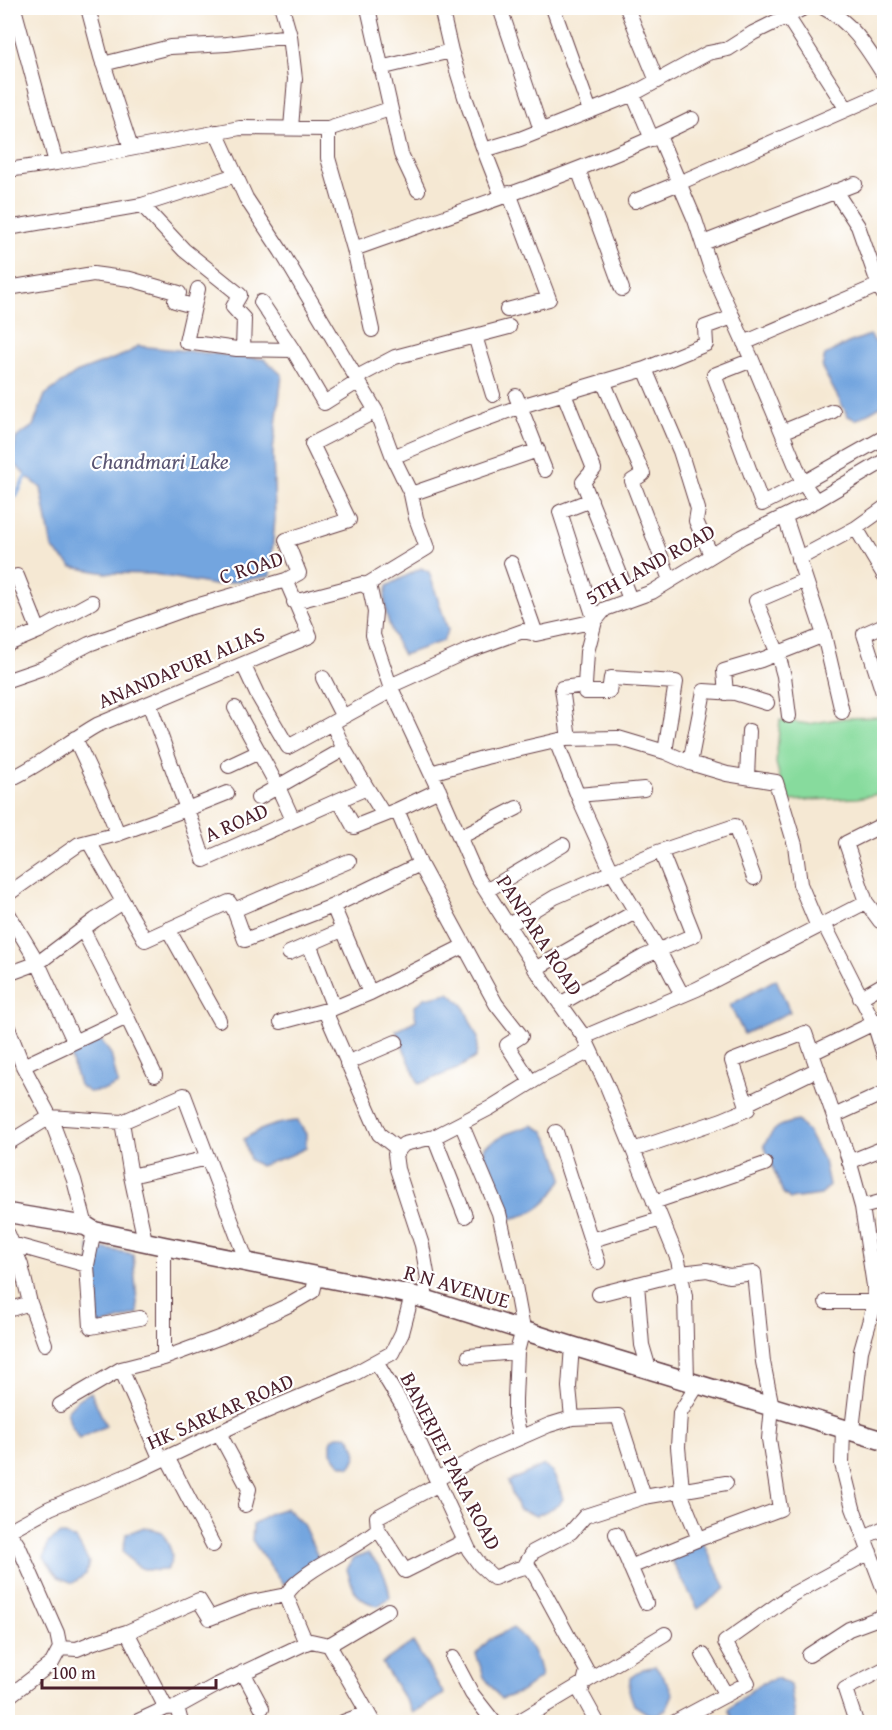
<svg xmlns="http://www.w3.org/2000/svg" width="892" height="1730" viewBox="0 0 892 1730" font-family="'Gentium Book Plus',serif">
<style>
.park{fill:#87db9d;stroke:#687d64;stroke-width:1.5}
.water{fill:#73a5df;stroke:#5e6285;stroke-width:1.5}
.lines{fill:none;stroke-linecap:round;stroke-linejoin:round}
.stream{stroke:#73a5df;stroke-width:4}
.minor-casing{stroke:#643d44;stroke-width:16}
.major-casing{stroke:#643d44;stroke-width:21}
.minor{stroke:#fff;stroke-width:14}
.major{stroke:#fff;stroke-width:18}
.labels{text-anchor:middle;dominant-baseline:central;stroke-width:4.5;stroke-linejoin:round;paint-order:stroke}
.street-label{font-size:21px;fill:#4a1f2b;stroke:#fff}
.water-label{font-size:22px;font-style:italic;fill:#5a5573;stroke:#fff}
</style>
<rect width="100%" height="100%" fill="#fff"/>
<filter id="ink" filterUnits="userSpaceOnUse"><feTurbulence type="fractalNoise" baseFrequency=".0167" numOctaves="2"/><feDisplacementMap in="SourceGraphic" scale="12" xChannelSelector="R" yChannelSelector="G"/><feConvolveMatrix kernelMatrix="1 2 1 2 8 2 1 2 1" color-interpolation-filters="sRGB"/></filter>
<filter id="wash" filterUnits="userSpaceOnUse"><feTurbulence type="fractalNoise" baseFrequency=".008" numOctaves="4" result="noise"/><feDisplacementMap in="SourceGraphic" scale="24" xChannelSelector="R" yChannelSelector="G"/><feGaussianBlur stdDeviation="1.35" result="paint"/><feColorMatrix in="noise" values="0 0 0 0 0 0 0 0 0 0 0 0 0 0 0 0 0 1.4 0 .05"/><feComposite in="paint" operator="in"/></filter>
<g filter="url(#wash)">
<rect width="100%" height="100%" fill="#f5e8d3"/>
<path class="park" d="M884,717V793L857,798L786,801L776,763L780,720L808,724L844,718Z"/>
<path class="water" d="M870,335L884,354V404L856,420L848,416L822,368L825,355L848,343Z
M138,346L264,359L282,375L273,451L275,519L270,576L214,585L153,574L106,573L72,567L52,548L41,488L26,476L12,461L16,438L33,426L45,395L76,373L126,354Z
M421,568L429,572L448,630L443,641L403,655C392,635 380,608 387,586Z
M776,979L790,1012L744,1034L730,1005Z
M449,993L463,1005L478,1038L476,1057L457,1069L419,1084L396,1031L416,1020L414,1007L425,998Z
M101,1040L111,1054L118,1084L105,1090L89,1092L79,1085L70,1055L83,1043Z
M298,1121L306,1134V1148L289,1156L260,1166L250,1160L244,1139C261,1128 277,1122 298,1121Z
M798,1121L808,1132L824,1161L829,1185L821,1195L790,1199L783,1193L764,1145C774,1127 778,1125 798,1121Z
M532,1125L544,1131L554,1150L563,1178C549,1202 537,1215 508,1219L503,1215L482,1160L485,1146L506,1134Z
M89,1246L133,1254L138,1314L96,1327Z
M91,1392L106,1426L79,1439L70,1423L67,1411L77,1400Z
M337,1436H348C356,1447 361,1455 350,1467L340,1464L331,1453V1440Z
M544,1465C556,1473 559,1486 563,1499L559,1505L536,1516L518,1509L508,1482Z
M286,1508L303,1524L319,1559L283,1585L252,1540L253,1525L268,1514Z
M144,1527L162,1532C169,1547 178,1555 166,1570C144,1572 136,1569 123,1551L126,1534Z
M61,1534L76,1539L89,1562L86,1574L73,1583L58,1577L44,1558L48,1543Z
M703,1542L726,1588L698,1609L670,1557Z
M368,1553C382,1568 387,1576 390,1597L378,1606C355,1600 353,1590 347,1569L354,1558Z
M513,1628C530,1641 538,1656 541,1677L521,1692L501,1699L484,1677L476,1654L490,1639Z
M413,1642L444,1694L413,1713L382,1663Z
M655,1666L664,1678L673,1694L666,1710L658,1714H648L634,1705L629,1691L630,1678L643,1669Z
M777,1678L790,1685L796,1722H734L729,1709L758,1685Z"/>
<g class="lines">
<path class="stream" d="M8,499L16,496L26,476"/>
</g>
</g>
<g filter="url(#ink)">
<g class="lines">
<defs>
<path id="minor" d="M14,8L56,163
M88,8L101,57L131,148
M282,8L290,36L295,79L291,128
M368,8L401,154L418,190
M441,8L451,51
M500,8L541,130
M553,8L590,111
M627,8L657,81
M824,8C852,22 868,50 884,75
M787,16L846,108
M103,64L170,47L227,44L290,36
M380,68L451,51L465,97L484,150
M633,94L652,139
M328,129V158L354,249C467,208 584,173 692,119
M216,132L246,198L281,251L376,411L393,457L411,494L416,518L427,548L366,585
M659,136L695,220L711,269L752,360L803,483L816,501
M578,169L622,289
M8,170L56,163L240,128L328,129L390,109
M835,191L858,226L879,286L884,295
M502,196L484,150L520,139L633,94L708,53L728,49L753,33L804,8
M635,201L679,183L884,93
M142,205L236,175
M8,228L142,205L184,250L240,295L233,307L244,319L243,349
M703,243L855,184
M354,249L372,330
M8,288L93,274L130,279L179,293L175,301L193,306
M198,289L186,342L237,349L293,350L324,403L359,381
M261,302L293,350
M507,310L549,299L509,193
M475,336L493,395
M744,343L884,283
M752,360L714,375L762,504L803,483L881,439
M645,369L680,451L698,509L696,521L711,555
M357,377L395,357L509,327
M603,381L643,474L632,481L670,580
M564,394L594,469L583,482L630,599
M516,396L545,470
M782,432L833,411
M393,457L459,429L521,406L645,369L706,344L705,327L733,317
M411,494L538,450
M785,517L824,635L842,712
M856,528L884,575
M798,559L856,528L884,508
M511,563L536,634
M17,576L39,631
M294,602L362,584L370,589L375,612L373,635L390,686L442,797L477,877L543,980L584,1037L607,1086L678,1260L685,1296L687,1381
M884,625L864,634L884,696
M8,644L39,631L92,602
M243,664L257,694L288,747L392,690
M323,678L343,717
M8,680L43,668L89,644L189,608L286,580L299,573L286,540L349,520L312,444L376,411
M585,685V692H609L611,678L676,682L665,752
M390,686L465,652L523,631L536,634L595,621L605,609L652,592L742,537L816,501L884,461
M726,693L724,671L761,660L824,635
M149,703L187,809L227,793
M235,708L278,787L293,820
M789,716L784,676L778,654L756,601L805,580
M332,723L344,749L367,788
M75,738L107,807L118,834
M569,739L562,688L585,685L587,652L595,621L560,512L591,500
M556,741L582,806L612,872L658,949L682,995
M690,763L704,691L735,693L767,703
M229,766L259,752
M431,773L486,757L564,739L618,738L665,752L690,763L727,774L776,782L795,845L800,884L818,927
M747,777L749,731
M8,780C40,766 67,742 97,725L310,636L286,580
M578,795L644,789
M258,798L344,749
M339,800L367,788L384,815
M460,837L517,808
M89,842L145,940L229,902L234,910L245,940L333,906L420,864L397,810
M420,864L496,1004L521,1036L507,1045L531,1082
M486,891L563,845
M8,894L79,844L118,834L187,809L204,860L339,800L354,827L397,810L439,790
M866,902L846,843L884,824
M333,906L370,993
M234,910L349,861
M8,913L38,963L74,1041
M824,924L874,1023L884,1055
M507,926L555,897L655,853L735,826L754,878
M168,929L219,1020
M83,930L127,1017
M309,944L334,1008
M289,953L342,930
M535,969L635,912
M8,974L38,963L95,920L123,902
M860,998L884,984
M560,1004L643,957L694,935L661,852
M325,1011L379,1134L399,1150
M281,1022L334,1008L370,993L464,946
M8,1028L23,1066L50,1117L74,1180L86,1226
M584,1037L697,989L866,902L880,921L884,919
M812,1053L874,1023L884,1020
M347,1063L396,1042
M23,1066L127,1017L155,1075
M746,1104L818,1069
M834,1116L884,1093
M122,1122L131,1176L145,1241
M461,1123L499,1213L514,1280L523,1329L517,1352L515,1399V1414L520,1438
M556,1132L598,1262
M434,1137L465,1216
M8,1143L50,1117L122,1122L184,1095L247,1262
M633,1150L722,1120L748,1109L732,1061L805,1033L849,1160L862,1207L874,1286L875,1302L861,1351L852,1430
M849,1162L884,1148
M131,1176L208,1158
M654,1202L765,1164
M862,1207L884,1201
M94,1231L87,1265L91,1327L140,1318
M8,1234L21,1265L30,1303L45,1344
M592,1240L661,1219
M12,1244L87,1265
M164,1246V1358
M637,1284L642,1345L649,1369
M599,1294L681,1273L707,1270L729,1276L754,1273L763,1362L772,1407L769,1439L780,1509L699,1539L630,1567
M423,1298L428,1279L422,1245L397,1169L395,1154L404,1144L434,1137L490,1108L540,1077L590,1051
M826,1302H875
M8,1310L30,1303
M572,1346L569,1387L572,1418
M469,1356L517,1352
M376,1362L402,1405L469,1550L480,1565L494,1578C506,1574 516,1567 529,1567L536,1577L587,1671L581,1693L597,1722
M121,1369L161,1460
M698,1384L680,1413L678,1447L683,1500L699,1539
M60,1405L121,1369L164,1358L221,1337L289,1305L313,1291L317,1275
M843,1427L842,1464L853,1508L884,1590
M219,1433L249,1489L245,1505
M167,1457L213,1545
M437,1479L485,1453L549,1425L572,1418L618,1416L644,1497
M378,1529L405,1571L465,1541
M8,1531L50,1508L138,1471L252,1417L352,1375L392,1353L402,1333L412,1295
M9,1531L19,1547L57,1633L60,1648
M616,1534L646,1603
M864,1537L884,1528
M524,1567L533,1552L571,1532L585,1516L644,1497L726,1483
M286,1595L306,1643L311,1641L329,1645L373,1722
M127,1632L199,1600L210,1618L251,1602L286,1595C303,1568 352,1552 378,1529L377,1517L439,1484
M329,1645L388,1610
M60,1648L77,1649L94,1642L127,1632L166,1708L177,1707L215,1686L306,1643
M703,1655L726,1695
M809,1655L849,1629L884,1616
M453,1658L472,1694L494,1722
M243,1672L262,1708
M8,1697L52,1663L60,1648
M177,1707L181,1722
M136,1722L166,1708
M343,1722L367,1713
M518,1722L665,1634
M675,1722L748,1683L725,1642L793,1594L870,1552
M856,1722L845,1689L884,1669"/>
<path id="major" d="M8,1213L86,1226L94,1231L164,1246L412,1295L572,1346L884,1441"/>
</defs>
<use href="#minor" class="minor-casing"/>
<use href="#major" class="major-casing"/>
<use href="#minor" class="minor"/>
<use href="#major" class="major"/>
</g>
</g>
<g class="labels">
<g class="street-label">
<text transform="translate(650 564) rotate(-29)">5TH LAND ROAD</text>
<text transform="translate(251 567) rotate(-18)">C ROAD</text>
<text transform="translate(181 667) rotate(-23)">ANANDAPURI ALIAS</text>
<text transform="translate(236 822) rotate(-24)">A ROAD</text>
<text transform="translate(540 935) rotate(57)">PANPARA ROAD</text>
<text transform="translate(457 1286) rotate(16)">R N AVENUE</text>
<text transform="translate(220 1411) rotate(-24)">HK SARKAR ROAD</text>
<text transform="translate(451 1461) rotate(63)">BANERJEE PARA ROAD</text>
</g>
<g class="water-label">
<text x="160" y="461">Chandmari Lake</text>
</g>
</g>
<rect width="892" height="1730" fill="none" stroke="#fff" stroke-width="30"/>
<path d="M42 1679v9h174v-9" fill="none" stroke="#4a1f2b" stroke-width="3"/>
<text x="51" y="1679" font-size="18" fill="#4a1f2b" stroke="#ffffff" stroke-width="4.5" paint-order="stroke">100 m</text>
</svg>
